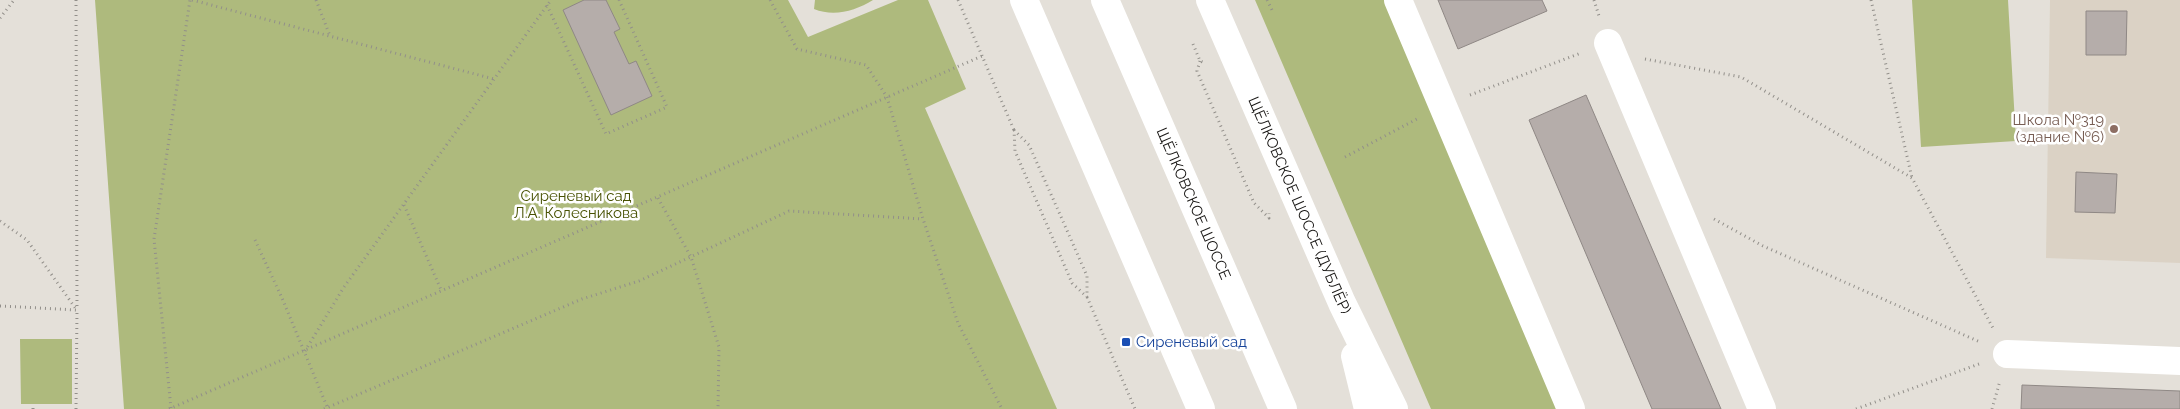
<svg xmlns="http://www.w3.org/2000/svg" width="2180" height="409" viewBox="0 0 2180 409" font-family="Raleway,sans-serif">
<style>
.built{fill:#dbd2c5}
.green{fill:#aeba7d}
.building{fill:#b5adaa;stroke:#8f8885}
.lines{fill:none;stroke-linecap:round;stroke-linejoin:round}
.path{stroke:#928f8a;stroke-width:3;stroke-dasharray:1 4;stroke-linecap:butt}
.minor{stroke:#fff;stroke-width:28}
.major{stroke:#fff;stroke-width:28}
.education-dot{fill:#8d6e63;stroke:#fff;stroke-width:2}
.transit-dot{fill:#1a4fb4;stroke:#fff;stroke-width:2}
.labels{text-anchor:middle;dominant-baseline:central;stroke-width:5;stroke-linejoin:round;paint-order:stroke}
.education-label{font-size:15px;fill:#785e54;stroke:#fff;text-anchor:end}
.park-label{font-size:15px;fill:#485203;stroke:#fff}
.street-label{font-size:15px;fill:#141210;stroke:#fff}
.transit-label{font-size:15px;fill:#164399;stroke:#fff;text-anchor:start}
</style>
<rect width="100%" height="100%" fill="#e4e0d9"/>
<path class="built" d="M2050,0H2180V263L2046,258Z"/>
<path class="green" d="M95,0H788L808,37L898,0H928L966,89L925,108L1057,409H124Z
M815,0H873C855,11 834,17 814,9Z
M1255,0H1384L1557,409H1431Z
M1912,0H2008L2016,141L1921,147Z
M20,339H72V404H21Z"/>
<path class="building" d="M584,0H606L620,29L614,32L629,64L636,61L652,96L611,115L563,10Z
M1438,0H1542L1547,11L1458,49Z
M2086,11H2127L2126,55H2086Z
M1586,95L1721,409H1652L1529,120Z
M2076,172L2117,174L2115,213L2075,212Z
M2022,385L2180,391V409H2021Z"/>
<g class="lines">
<path class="path" d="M76,0L77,310
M192,0L494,79
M316,0L330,36
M770,0L797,49L866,65L887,97L923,219L958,323L1002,409
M958,0L1014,130
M1267,0L1272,10
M1594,0L1599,16
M1871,0L1912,178
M547,5L606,134L667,107L619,0
M0,18L14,0
M1193,44L1200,61L1205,63
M1645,59L1741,77L1912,178L1994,330
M1200,61L1197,71L1254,203L1269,218V213
M1470,95L1581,53
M1014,130L1029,145L1058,210L1087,276V297L1072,283L1015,151Z
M1345,157L1417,119
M658,198L691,257L719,347L718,409
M404,205L442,292
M1714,219L1763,246L1980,342
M0,221L27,240L76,309
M255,240L282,298L328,409
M1087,297L1135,409
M0,306L77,310L76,409
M305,351L344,287L551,0
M171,408L154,239L190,0
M33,409V404
M169,409L982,56
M324,409L582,299L639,281L789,211L923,219
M1856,409L1979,364
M1992,409L2000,381"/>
<g class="minor">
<path id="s1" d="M1210,0L1342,303L1394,409"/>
<path d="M1398,0L1571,409"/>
<path d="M1608,43L1762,409"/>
<path d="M2007,354L2180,361"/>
<path d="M1355,356L1368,409"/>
</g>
<g class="major">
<path d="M1024,0L1201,409"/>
<path id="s2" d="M1105,0L1283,409"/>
</g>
</g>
<circle class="education-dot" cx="2114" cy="129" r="5"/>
<rect class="transit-dot" x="1121" y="337" width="10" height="10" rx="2.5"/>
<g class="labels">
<g class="education-label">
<text x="2104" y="120">Школа №319<tspan x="2104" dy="17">(здание №6)</tspan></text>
</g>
<g class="park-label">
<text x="576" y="196">Сиреневый сад<tspan x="576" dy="17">Л.А. Колесникова</tspan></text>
</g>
<g class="street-label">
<text stroke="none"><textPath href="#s2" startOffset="222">ЩЁЛКОВСКОЕ ШОССЕ</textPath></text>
<text stroke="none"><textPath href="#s1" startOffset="224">ЩЁЛКОВСКОЕ ШОССЕ (ДУБЛЁР)</textPath></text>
</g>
<g class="transit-label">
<text x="1136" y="342">Сиреневый сад</text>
</g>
</g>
</svg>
